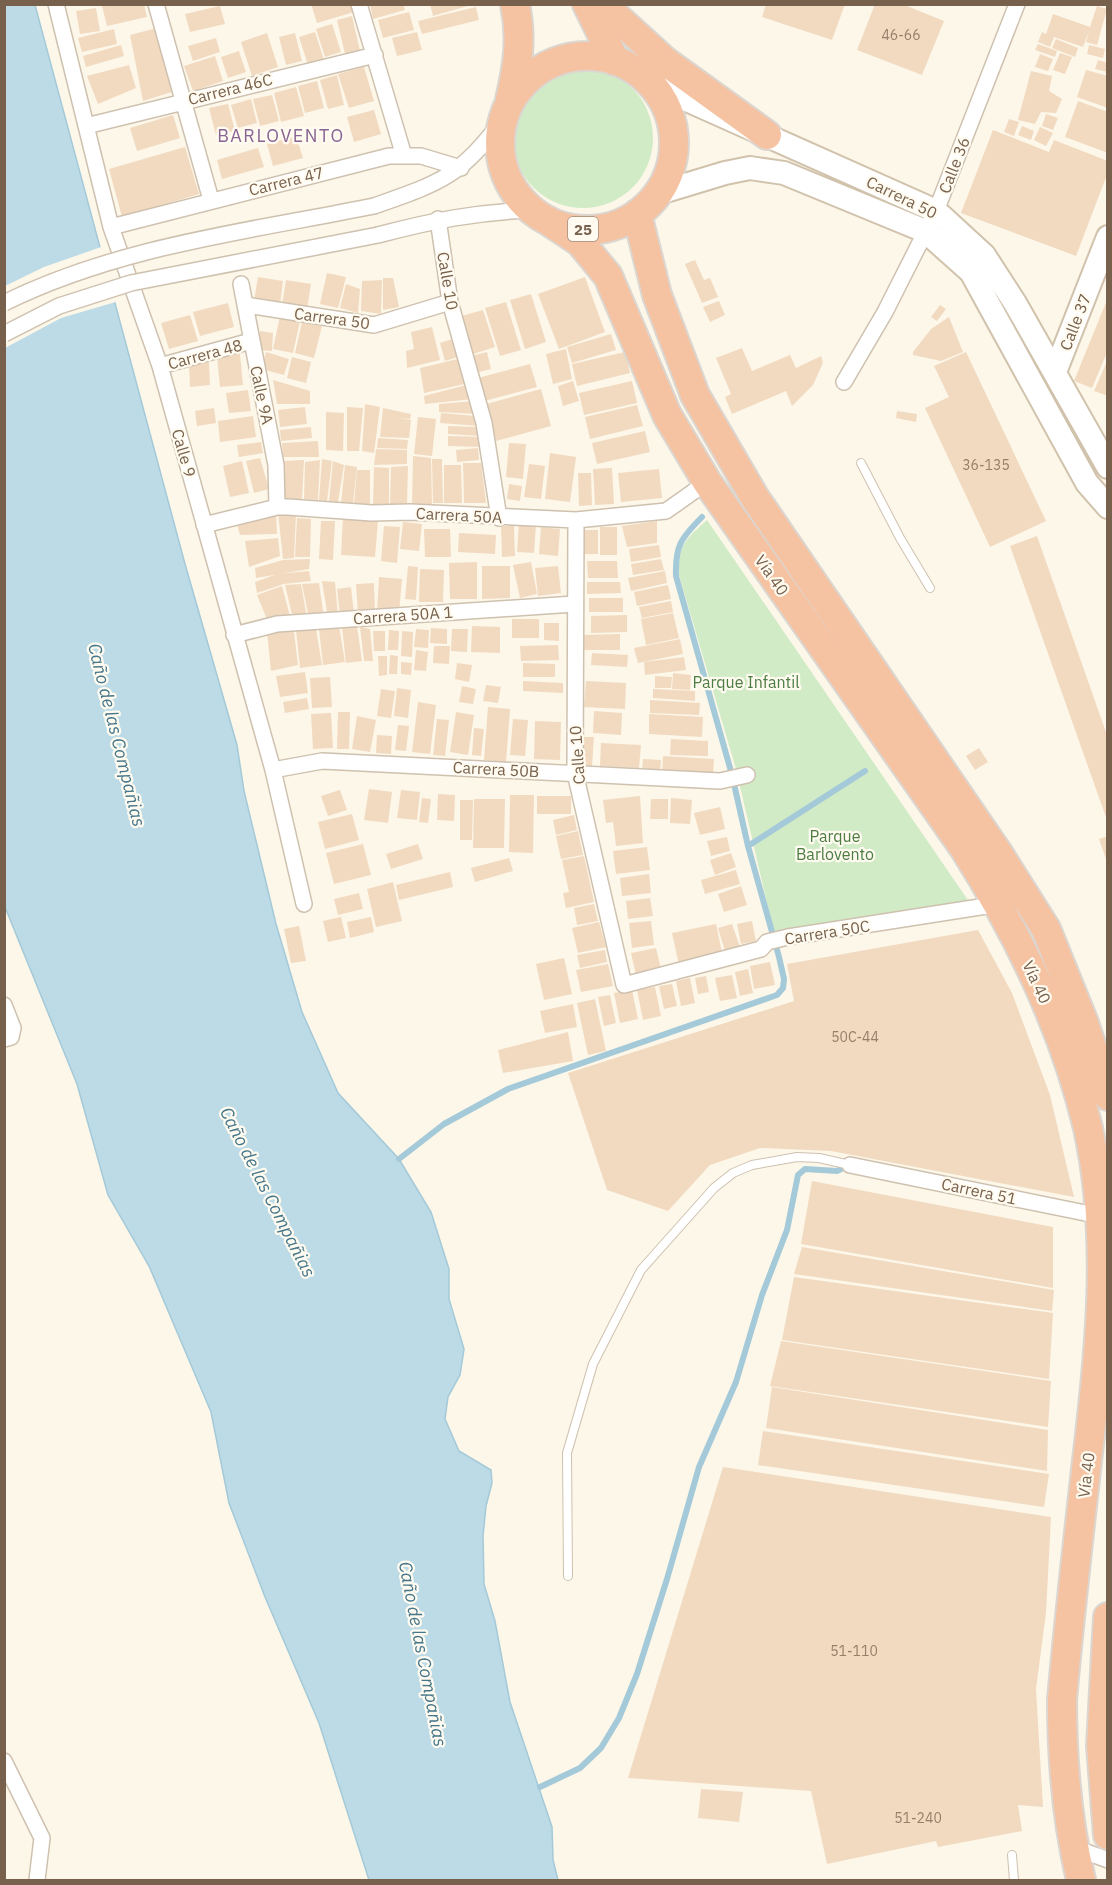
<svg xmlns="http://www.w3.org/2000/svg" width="1112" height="1885" viewBox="0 0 1112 1885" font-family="'IBM Plex Sans',sans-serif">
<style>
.green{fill:#d1ebc7}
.water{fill:#bddbe6;stroke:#a4c9d8;stroke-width:1.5}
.pier{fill:#fcf7e9}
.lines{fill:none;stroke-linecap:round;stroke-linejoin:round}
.stream{stroke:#a4c9d8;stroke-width:6}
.building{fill:#f2dac1}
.lane-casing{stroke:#cfc1af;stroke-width:10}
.street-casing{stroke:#cfc1af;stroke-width:18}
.secondary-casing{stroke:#d1c2ac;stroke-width:26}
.highway-casing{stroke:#dcd6d1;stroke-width:32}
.lane{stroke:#fff;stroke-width:8}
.street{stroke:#fff;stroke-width:15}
.secondary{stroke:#fff;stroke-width:22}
.highway{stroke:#f5c2a2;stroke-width:28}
.street-bridge-casing{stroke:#cfc1af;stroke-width:18;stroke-linecap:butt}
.street-bridge{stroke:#fff;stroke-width:15}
.labels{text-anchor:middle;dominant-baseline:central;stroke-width:4.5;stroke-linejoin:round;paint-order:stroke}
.number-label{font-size:14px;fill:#967f6a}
.shield{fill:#fffbf0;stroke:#a08f7e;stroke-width:1.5}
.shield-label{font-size:15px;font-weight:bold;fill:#77614d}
.street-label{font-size:16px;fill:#77614d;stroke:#fffbf0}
.park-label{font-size:16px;fill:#4e7d44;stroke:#fffbf0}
.neighbourhood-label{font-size:18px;letter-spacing:1.5px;fill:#896593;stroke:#fffbf0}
.water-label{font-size:18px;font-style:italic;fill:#46768a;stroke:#fffbf0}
</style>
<rect width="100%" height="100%" fill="#fcf7e9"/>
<path class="green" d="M513 138a70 70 0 1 1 140 0a70 70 0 1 1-140 0Z
M707,520L970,903L775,938L736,769L679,575C678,545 685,540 707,520Z"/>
<path class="water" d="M4,5H35L185,564L237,745L244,791L276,924L302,1012L338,1093L399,1159L431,1212L449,1269V1299L464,1349L460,1375L448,1397L445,1419L459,1451L491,1470L492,1483L486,1506L483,1536L484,1584L495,1621L510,1702L552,1827L553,1860L558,1880H369L319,1723L265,1597L229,1503L211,1412L149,1266L108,1195L77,1084L5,907Z"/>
<path class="pier" d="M104,246L119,301L61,318L5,348V286L44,267Z"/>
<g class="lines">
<path class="stream" d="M748,846L865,771
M399,1159L444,1124L508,1089L777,995L783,988L784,979L779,957L748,846L732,775L676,576C675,546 681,538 702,517
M540,1787L580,1768L601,1748L619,1718L637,1674L667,1579L699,1467L736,1382L762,1295L787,1230L798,1175L805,1169L837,1171L849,1165"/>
</g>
<path class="building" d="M108,4H144L147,17L107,26L102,6Z
M311,4H352L354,12L317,23Z
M370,4H403L405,10L373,19Z
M430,4H471V5L433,16Z
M766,4H845L832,40L762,17Z
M875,4H902L944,21L922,75L857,50Z
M220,6L225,24L190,32L185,14Z
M1097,6L1107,9L1097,45L1086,42L1089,31L1083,47L1054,37L1050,47L1038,42L1042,32L1046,34L1053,14L1090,27Z
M476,7L479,20L422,34L418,21Z
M96,8L100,31L80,34L76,11Z
M409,12L414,30L383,38L378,20Z
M352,16L360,51L345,54L337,20Z
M332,24L341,52L325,57L316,29Z
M157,28L172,92L143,101L130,35Z
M114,29L117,44L82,52L78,38Z
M315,32L324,60L308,65L299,37Z
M417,32L422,50L397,56L392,38Z
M267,33L278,67L252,76L241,42Z
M295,33L302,61L286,65L279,37Z
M216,38L220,52L193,61L188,46Z
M1056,39L1078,48L1075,57L1052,48Z
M1038,44L1057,51L1055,57L1035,50Z
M121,45L124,56L86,67L83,56Z
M1089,45L1105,49L1103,58L1087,54Z
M239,51L246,72L228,78L221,57Z
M1060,53L1072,57L1065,74L1053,70Z
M1040,54L1053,59L1048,71L1035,67Z
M215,56L223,81L193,91L184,66Z
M1098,60L1108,63V72L1095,69Z
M129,65L136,88L98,104L87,76Z
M364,67L374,101L349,108L338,74Z
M1086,70L1108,76V108L1077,97Z
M1031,71L1052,76L1049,91L1062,99L1056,113L1041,112L1035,124L1018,120Z
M337,75L344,105L328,109L320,80Z
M317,81L324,108L305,113L298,86Z
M296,87L304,116L281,122L274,93Z
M272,95L279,121L260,126L253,99Z
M251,99L257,123L238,128L231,105Z
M1078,101L1108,112V153L1065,137Z
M228,104L235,131L216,135L209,108Z
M374,110L381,134L354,142L347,117Z
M1046,114L1058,118L1053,130L1042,126Z
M173,115L180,138L137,151L130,128Z
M1009,119L1019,122L1014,136L1004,132Z
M1022,126L1034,131L1031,140L1018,135Z
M1040,127L1053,133L1046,146L1034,140Z
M993,130L1049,152L1054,140L1108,161V172L1076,256L961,213Z
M296,136L303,158L273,166L267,144Z
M185,147L199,194L122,217L109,169Z
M258,148L264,167L222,179L217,160Z
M695,260L704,280L710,278L718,297L702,303L685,264Z
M327,273L346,277L338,308L320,304Z
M258,277L283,281L280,305L254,301Z
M585,277L605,332L559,349L538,294Z
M383,278H393L399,307L383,310Z
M286,280L311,284L307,309L282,305Z
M382,280L381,314L361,311L362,281Z
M346,284L360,289L358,313L340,308Z
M531,294L546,342L525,349L510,300Z
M1107,300L1108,350L1092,388L1074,381Z
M719,301L725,315L710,322L703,307Z
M506,302L521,350L500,356L485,308Z
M228,303L234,327L200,336L193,312Z
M940,305L946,309L937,321L931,317Z
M483,310L495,347L470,355L458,317Z
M190,315L198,341L169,349L161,323Z
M280,316L300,321L293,353L273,349Z
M949,317L963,352L941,361L913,355V352L931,329Z
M302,322L322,326L314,358L295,353Z
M432,327L440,360L407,368L406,351L414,349L411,332Z
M260,331L273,333L272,351L258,350Z
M611,334L616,350L572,363L567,347Z
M456,338L461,356L445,361L440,343Z
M742,348L752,371L790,355L796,368L821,356L823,363L813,385L792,406L786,391L732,414L725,397L731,394L716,358Z
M566,349L572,379L553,384L546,354Z
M266,352L289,359L284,375L261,369Z
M487,352L491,369L475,373L471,356Z
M625,352L630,373L577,386L572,364Z
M966,352L1046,521L990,547L925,408L949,397L934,366Z
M240,354L243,385L220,387L217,356Z
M292,357L311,362L306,383L287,378Z
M462,358L469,383L424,393L420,368Z
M1108,359V396L1094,391Z
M209,362L210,385L190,387L189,364Z
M530,364L537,387L484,401L478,378Z
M273,380L310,391V404H277Z
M573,381L579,401L563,406L558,386Z
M632,381L637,403L584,415L579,393Z
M470,384L473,399L425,404L424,396Z
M541,389L551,426L496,441L486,404Z
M248,390L251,411L229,413L226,393Z
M474,401L477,414L439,412V404Z
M365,404L380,407L374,453L362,451Z
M637,405L643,426L590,439L585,417Z
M305,407L307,424L280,427L278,410Z
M347,407L363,408L359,451H347Z
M214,408L216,423L197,426L195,411Z
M383,408L411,414L410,419L398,418L411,420L409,438L380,437Z
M897,411L917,414L916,422L896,418Z
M326,412L344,413L343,451L326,450Z
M441,413L476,416L479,426L440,423Z
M253,416L256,437L220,442L218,421Z
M418,417L436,419L432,456L414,454Z
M448,426L479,427L481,436L448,434Z
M311,427L312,438L281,441L280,430Z
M645,431L650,452L597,464L592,443Z
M448,436L482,437V447L448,446Z
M378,438L408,440L407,449L377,448Z
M318,441L319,457H283L282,443Z
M261,442L263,453L239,457L237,445Z
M509,443L526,444L523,479L506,477Z
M478,448L479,460L457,462L456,450Z
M376,449L407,450V464L374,465Z
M550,453L576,457L570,502L545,499Z
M413,456L431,458L432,505L412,504Z
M260,458L269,489L254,493L246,461Z
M322,459L332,461L327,501L319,500Z
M432,459H442L443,503H433Z
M304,460L302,499H285L283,461Z
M320,460L318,500L304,499L305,462Z
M242,461L249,493L230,497L223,466Z
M333,461L344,465L338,502L329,501Z
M463,463H481L486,503H464Z
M529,464L545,466L541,499L524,497Z
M345,465L357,467L353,504L341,503Z
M444,465H461L462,503H444Z
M408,466L407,504L390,505L391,467Z
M374,467L389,468V504L373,505Z
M612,468L614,504L595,505L593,469Z
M659,469L662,498L621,502L618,473Z
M357,470H370V505L354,504Z
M578,473H591L592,505L579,506Z
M509,484L522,486L520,501L507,499Z
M276,513L277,534L240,535L237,524Z
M278,513L296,514L294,558L283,559Z
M343,517L378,520L375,557L341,555Z
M297,518L311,519L310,557H295Z
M321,521H335L333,560L319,559Z
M657,521V543L627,547L622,526Z
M403,522L422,524L419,551L400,549Z
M519,523L536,524L534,553L517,552Z
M384,526L400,527L397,563L381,561Z
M501,526H514L515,556L502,557Z
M541,527L560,529L558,556L539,554Z
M600,527H617V555H600Z
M424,529H450L451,557H425Z
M583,530H598V554H583Z
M459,533L496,535L495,554L458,552Z
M1037,536L1108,738V823L1010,546Z
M278,538L280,556L249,567L245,541Z
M659,545L661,557L631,562L629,549Z
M310,559L309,569L256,578L255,568L283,560Z
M661,559L664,570L633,575L631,564Z
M587,561H617L618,578H588Z
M477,562V599H450L449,563Z
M531,562L537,594L520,598L513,565Z
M408,566L418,567L416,600L405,599Z
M482,566H510V598L482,599Z
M558,566L561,593L538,596L535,568Z
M420,569L444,570L443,602H419Z
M309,571L311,581L284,584L257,593L255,582L277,574Z
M665,571L667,583L631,591L628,578Z
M379,577L402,579L399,613L377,611Z
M322,581L335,582L338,616L328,618Z
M587,582H620L621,593L587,594Z
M319,583L324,618L309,619L302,584Z
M374,583L375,613L358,614L356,584Z
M301,584L307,618L293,619L285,585Z
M668,585L671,599L637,606L634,592Z
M282,586L291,620L268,622L257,595Z
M351,587L354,614L340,615L337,589Z
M589,598H623V612H589Z
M671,601L673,612L642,618L639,607Z
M673,613L679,638L646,645L641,619Z
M627,615V632L591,633V616Z
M512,619H539V638H512Z
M544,623H559V641L544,640Z
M339,626L345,662L323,665L319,629Z
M357,626L362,661L346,663L342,627Z
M472,626L500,627V653L471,652Z
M360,627L370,629L373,661H364Z
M431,628L447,629V644L430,643Z
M316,629L322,665L300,668L296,630Z
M416,629L429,630L428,648L414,647Z
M452,629H468L467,652L451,651Z
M389,630L399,631L398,650H388Z
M373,631H385V651H374Z
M402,631L413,632L412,657L401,656Z
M267,632H294L298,665L271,671Z
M620,634V650H582V635Z
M680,639L683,654L638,663L634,648Z
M558,645L559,660L521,661L520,646Z
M434,646H450L449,664L433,663Z
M416,650L428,652L426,671L414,670Z
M592,653L628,655L627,667L591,665Z
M390,655L398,656L397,674H389Z
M378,656H387V675L379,676Z
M684,657L686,670L645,675L644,662Z
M401,662L412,663L411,675L401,674Z
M457,663L472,665L469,682L455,679Z
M523,663L555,664V677H523Z
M305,672L308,693L280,697L276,676Z
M673,673L691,675L690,690L672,689Z
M655,676L672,677L671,688H655Z
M330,677L332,707L312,708L310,678Z
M523,681L563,683V693L523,691Z
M586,681L626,683L625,709L584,707Z
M486,685L501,687L498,703L483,701Z
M462,686L476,689L473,704L459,702Z
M397,688L411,690L408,718L394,716Z
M381,689L395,691L391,718L377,716Z
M653,689L695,691V701L653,698Z
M307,698L309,709L285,713L283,702Z
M650,700L700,703L699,715L650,713Z
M418,702L436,705L430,754L412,752Z
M488,707L510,709L506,762L484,760Z
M594,711L622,713L621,735L593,733Z
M338,712H350L349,749H337Z
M456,712L474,715L468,755L450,752Z
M331,713L333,748L313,749L311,714Z
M649,714L703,717L702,737L649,734Z
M357,716L376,720L370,752L352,749Z
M437,719L449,720L445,756L433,755Z
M513,719L528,720L525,756L510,755Z
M535,721L561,722L560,760L534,759Z
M398,725L409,726L406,751L395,750Z
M474,728L484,729L481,756L472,755Z
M377,735L392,736L391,754L376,753Z
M580,737H594L592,766H579Z
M671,739L708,741V756L670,755Z
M601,743L641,745L639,768L600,766Z
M979,748L988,762L975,770L966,756Z
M663,756L714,759L713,777L662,774Z
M643,759L661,760L660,772L642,771Z
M369,789L392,792L388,823L364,820Z
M340,790L347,810L328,816L321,796Z
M401,790L420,792L417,820L397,818Z
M438,794L455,795L454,821L437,820Z
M510,795H534L533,853L509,852Z
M537,796H571V814H537Z
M640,796L643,843L616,846L613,822L606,823L603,800Z
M422,798L431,799L428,823L419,822Z
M671,798L692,800L690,824L670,823Z
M474,799H505L504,848H473Z
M651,799H668V819H650Z
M460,800H473L472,840H460Z
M720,807L725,829L700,835L694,813Z
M352,814L359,840L325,849L318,822Z
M574,815L577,830L556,835L553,820Z
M578,831L583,855L561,859L556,836Z
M1108,836V862H1107L1099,839Z
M727,837L730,851L711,856L707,841Z
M363,844L371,875L334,884L326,853Z
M418,844L423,859L391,869L386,854Z
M647,847L650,870L616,874L613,851Z
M731,853L736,867L715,875L710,860Z
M584,856L594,902L566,908L563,893L569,892L562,860Z
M509,858L513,871L475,882L471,868Z
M736,870L740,884L705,894L701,880Z
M450,872L453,887L399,900L396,885Z
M649,874L651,893L622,896L620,878Z
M393,882L402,921L376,927L367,889Z
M741,886L747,905L724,912L718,894Z
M359,893L363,909L338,915L334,899Z
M650,898L653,916L628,919L626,901Z
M594,904L598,921L577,925L574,908Z
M341,917L346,938L328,942L323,921Z
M371,917L374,932L350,938L347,922Z
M651,921L654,945L632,948L629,923Z
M752,921L756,941L741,944L737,924Z
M599,922L606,947L578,953L572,928Z
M716,924L723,957L679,965L672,933Z
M732,924L740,947L725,951L718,928Z
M299,926L306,961L291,963L284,929Z
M978,930L1012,993L1050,1095L1074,1197L831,1151L760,1148L710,1165L668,1211L607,1190L568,1073L794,1001L787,964Z
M656,948L661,969L636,975L631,953Z
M605,950L607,962L580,968L577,955Z
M564,958L572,994L544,1000L536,964Z
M770,962L775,985L754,989L750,966Z
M608,964L613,986L581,992L576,970Z
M748,969L753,993L740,996L735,972Z
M732,975L737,998L720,1001L715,978Z
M706,976L709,992L698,994L695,978Z
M690,978L695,1003L681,1006L676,981Z
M672,984L677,1006L664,1009L659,986Z
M655,987L661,1016L643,1020L637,990Z
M632,990L638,1019L620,1023L614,993Z
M610,995L616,1023L604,1026L598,997Z
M595,999L606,1051L588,1055L577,1003Z
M573,1004L577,1027L545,1033L540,1011Z
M568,1032L573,1061L503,1073L498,1050Z
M812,1181L1053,1227V1288L801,1244Z
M802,1247L1054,1290L1052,1311L794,1274Z
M794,1277L1053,1313L1049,1379L782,1340Z
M781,1341L1051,1381L1048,1427L770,1386Z
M772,1387L1048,1430L1047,1471L766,1428Z
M763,1431L1049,1474L1044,1507L758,1465Z
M723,1467L1051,1517L1046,1613L1036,1689L1043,1807L1018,1805L1022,1831L938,1847L936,1841L827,1864L811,1791L628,1778Z
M701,1789L743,1792L739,1822L698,1818Z"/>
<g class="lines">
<defs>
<path id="lane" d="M861,463L900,538L930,588
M568,1576L567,1453L593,1364L641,1270L714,1188L733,1173L752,1165L797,1157L819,1158L850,1165
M1012,1855L1014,1880"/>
<path id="street" d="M56,4L111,227L160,366L273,770L304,904
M156,4L211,200
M359,4L404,156
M86,126L375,55
M374,206C439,183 461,177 503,119
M438,219L450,302L484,423L499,518
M111,227L389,156H421L461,168
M378,235C431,221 476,212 532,210
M241,284L276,465L277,507
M246,305L374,325L450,302
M160,366L251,341
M844,382L885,312L936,211L1017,4
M576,520L575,773L624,985L761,949L767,942L788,937L999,904
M204,525L277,507H288L372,513L410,512L576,520L666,511L707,482
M234,635L277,624L574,604
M273,770L322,761L720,781L747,775
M4,1005L13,1028L11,1037L4,1039
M850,1165L1105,1217
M4,1761L42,1838L37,1880
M1073,1847L1108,1860"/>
<path id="secondary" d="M651,84L936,211L984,255L1015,303L1108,467
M659,193L725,173L750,168L784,173L925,231L971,272L1087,483L1108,507
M1055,372L1108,237"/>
<path id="highway" d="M587,4L615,61
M602,4L666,62L767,135
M500 143a87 87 0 1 1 174 0a87 87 0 1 1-174 0Z
M510,100C518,66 522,38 515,4
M637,214L657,295L695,395L755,498L998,853L1046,929L1084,1023L1108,1096
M547,220L580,242L608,276L667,415L707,482L964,848C1019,935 1064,1027 1088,1128C1112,1237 1100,1352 1087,1461C1078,1541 1069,1620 1062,1700C1062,1761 1067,1821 1081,1880
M1108,1617L1101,1746L1108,1835"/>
</defs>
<use href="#lane" class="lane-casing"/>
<use href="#street" class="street-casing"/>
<use href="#secondary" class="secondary-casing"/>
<use href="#highway" class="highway-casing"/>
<use href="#lane" class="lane"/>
<use href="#street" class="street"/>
<use href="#secondary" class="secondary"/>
<use href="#highway" class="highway"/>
<defs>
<path id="street-bridge" d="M4,303C119,246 250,231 374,206
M4,334L59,306L131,283L378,235"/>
</defs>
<use href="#street-bridge" class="street-bridge-casing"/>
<use href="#street-bridge" class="street-bridge"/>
</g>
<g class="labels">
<g class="number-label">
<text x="901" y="35">46-66</text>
<text x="986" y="465">36-135</text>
<text x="855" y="1037">50C-44</text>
<text x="854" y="1651">51-110</text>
<text x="918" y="1818">51-240</text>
</g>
<rect class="shield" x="568" y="217" width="30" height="24" rx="4.5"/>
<g class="shield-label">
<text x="583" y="229">25</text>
</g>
<g class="street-label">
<text transform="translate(230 89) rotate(-14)">Carrera 46C</text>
<text transform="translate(954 165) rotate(-69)">Calle 36</text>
<text transform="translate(286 181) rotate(-14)">Carrera 47</text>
<text transform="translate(902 197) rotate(26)">Carrera 50</text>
<text transform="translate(448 281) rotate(80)">Calle 10</text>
<text transform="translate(332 318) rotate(8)">Carrera 50</text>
<text transform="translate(1075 322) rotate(-69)">Calle 37</text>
<text transform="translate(205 354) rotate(-15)">Carrera 48</text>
<text transform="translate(262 395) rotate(78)">Calle 9A</text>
<text transform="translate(184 453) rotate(74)">Calle 9</text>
<text transform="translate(459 515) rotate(3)">Carrera 50A</text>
<text transform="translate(772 575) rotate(55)">Vía 40</text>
<text transform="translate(403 615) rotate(-4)">Carrera 50A 1</text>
<text transform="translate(577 755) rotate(-94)">Calle 10</text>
<text transform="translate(496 769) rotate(3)">Carrera 50B</text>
<text transform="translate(827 932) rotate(-9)">Carrera 50C</text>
<text transform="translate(1037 982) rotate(65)">Vía 40</text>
<text transform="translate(979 1191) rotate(12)">Carrera 51</text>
<text transform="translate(1086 1475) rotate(-83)">Vía 40</text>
</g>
<g class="park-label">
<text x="746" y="682">Parque Infantil</text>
<text x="835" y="836">Parque<tspan x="835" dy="18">Barlovento</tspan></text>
</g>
<g class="neighbourhood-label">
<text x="281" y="135">BARLOVENTO</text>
</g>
<g class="water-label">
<text transform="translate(117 735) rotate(76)">Caño de las Compañias</text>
<text transform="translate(268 1192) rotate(63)">Caño de las Compañias</text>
<text transform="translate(423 1654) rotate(79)">Caño de las Compañias</text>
</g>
</g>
<rect width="1112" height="1885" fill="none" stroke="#77614d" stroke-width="12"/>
</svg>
